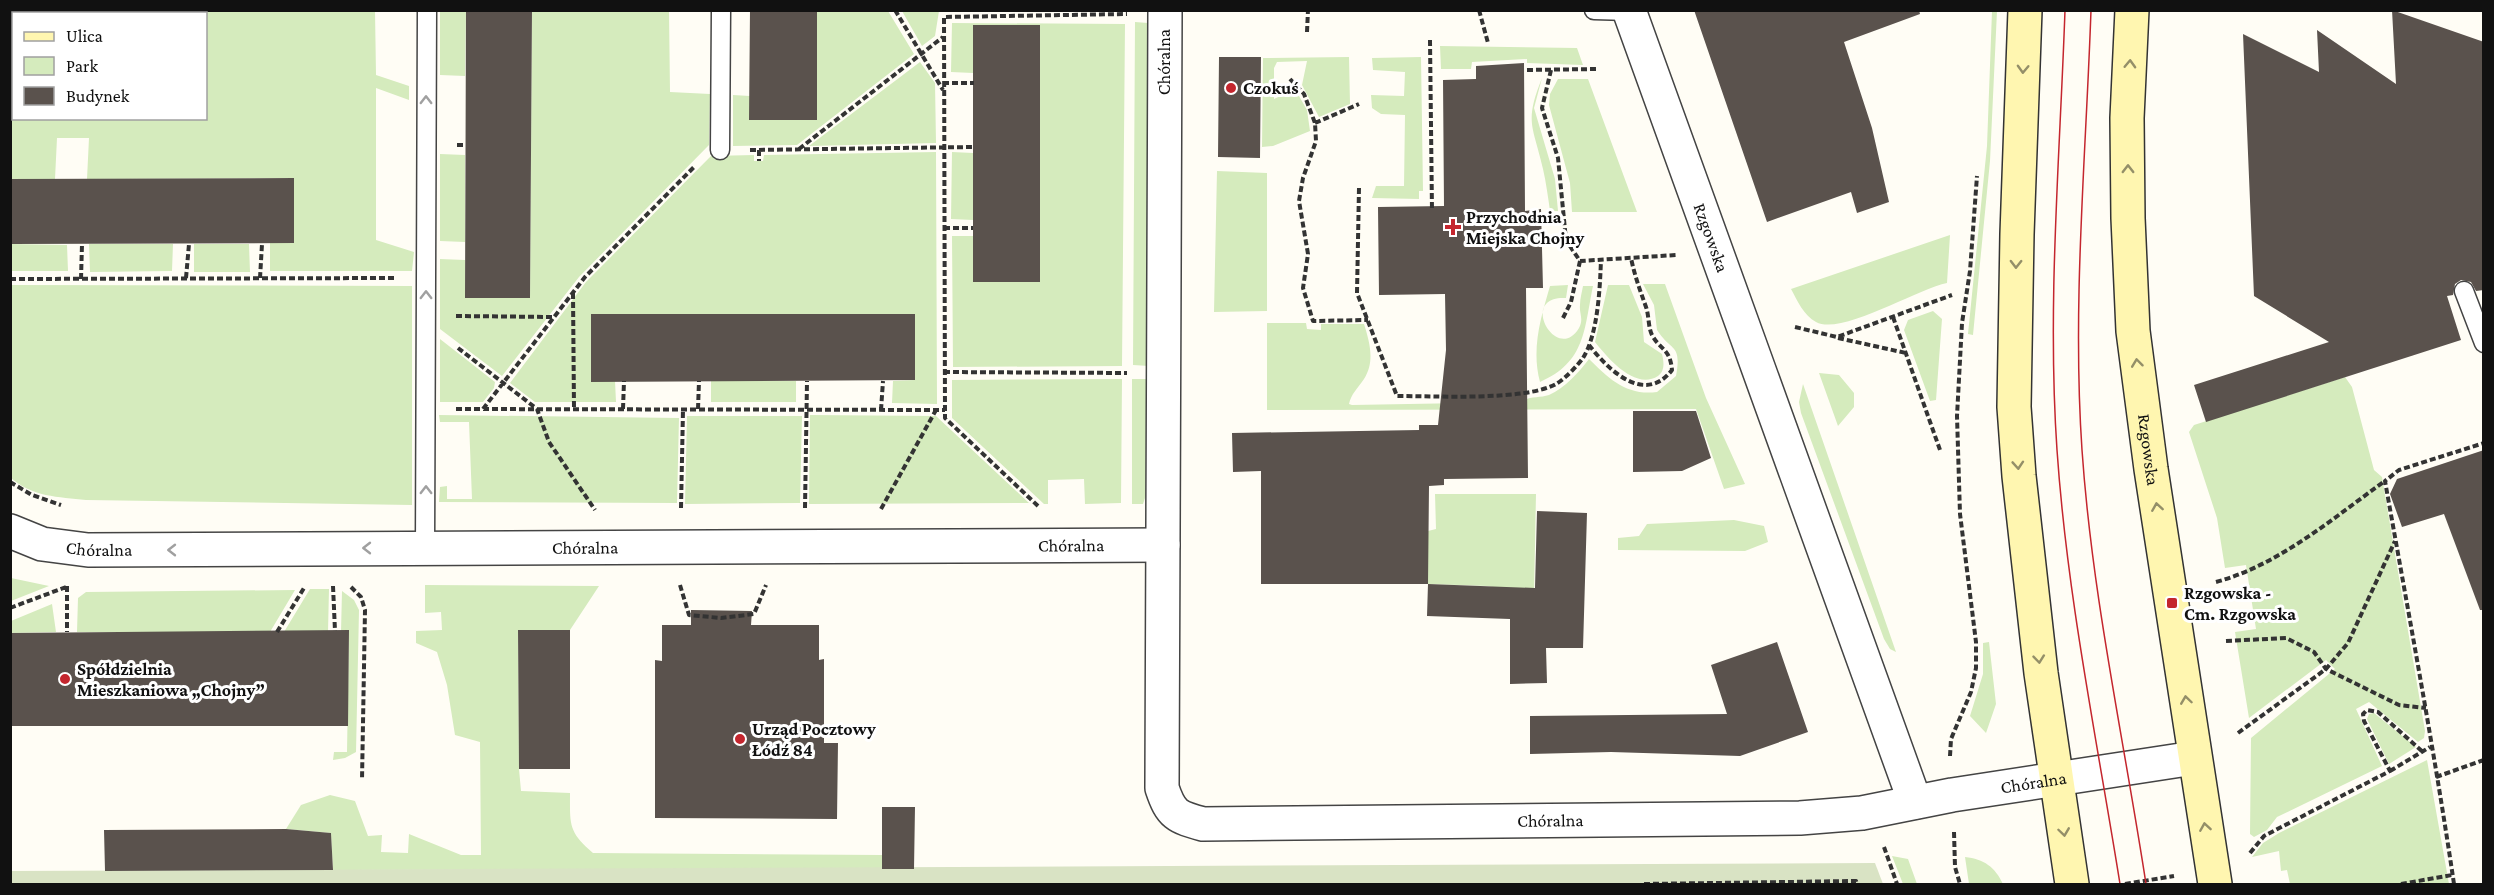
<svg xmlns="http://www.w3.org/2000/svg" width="2494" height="895" viewBox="0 0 2494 895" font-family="'Crimson Pro',serif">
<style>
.green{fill:#d5ebbd}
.cemetery{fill:#d9e3c4}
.building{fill:#5a524d}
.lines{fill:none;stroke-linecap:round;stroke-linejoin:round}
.service-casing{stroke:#444;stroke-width:21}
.minor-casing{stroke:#444;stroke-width:36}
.secondary-casing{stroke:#333;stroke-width:36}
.path{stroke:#333;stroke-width:4;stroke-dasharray:6 3;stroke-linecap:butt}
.service{stroke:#fff;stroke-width:18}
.minor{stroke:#fff;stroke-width:33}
.secondary{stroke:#fff6b0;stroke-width:33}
.tram{stroke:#c4262e;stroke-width:1.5}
.oneway{stroke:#948f68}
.oneway2{stroke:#a0a0a0}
.poi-dot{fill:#c4262e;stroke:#fff;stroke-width:2}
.labels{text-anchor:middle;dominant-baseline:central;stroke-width:6;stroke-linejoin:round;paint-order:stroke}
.street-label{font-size:18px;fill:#111;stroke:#fff}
.poi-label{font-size:18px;font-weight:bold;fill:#111;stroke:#fff;text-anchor:start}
</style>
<rect width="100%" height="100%" fill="#fffdf5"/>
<path class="green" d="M38,11H375L376,75L409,86V100L376,88V240L414,252L412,271H270V243H294L293,178L87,179L89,138H57L55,179H11V42H14V118H206V14H38Z
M440,11H466L465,76L440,75Z
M532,11H669L670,92L710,94L709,145L579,277L502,376L440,329V259L465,260V298H530Z
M817,11H888L914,54L797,145L733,146V95L750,96L817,120Z
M902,11H939L935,36L922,46Z
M1992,11H1997L1990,161L1973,335L1968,334L1987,146Z
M1135,22L1148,23L1149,366L1133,365Z
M952,23L1125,24L1122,366L953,367L952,236H973L1040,281V25H974L973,73L951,72Z
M1440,46L1577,48L1583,65L1527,63V59L1472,62L1471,69H1441Z
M1349,57L1350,104L1319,117L1302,85L1307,61L1277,62L1274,68V99L1295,89L1307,110L1310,131L1273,146L1262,147L1263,58Z
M1421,57L1423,191H1419V199L1372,198L1376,186H1404L1405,115L1381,114L1372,108L1371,95L1404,96L1405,72L1373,70L1372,58Z
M920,62L935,83L936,143L809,146Z
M1542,78L1534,108L1555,179L1558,211H1550C1548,197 1546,182 1543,169C1533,125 1524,123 1542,78Z
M1558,79H1588L1637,212H1572L1570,183L1549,105L1550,94Z
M936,152L937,404L892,403L893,381L915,380V314H592L615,381L616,402H535L510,383L586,282L711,156L754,155V161H763L764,155Z
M952,152L973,153V220L951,219Z
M440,154L465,155V242L440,241Z
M1217,171L1267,173V311L1214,312Z
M1950,235L1947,283C1917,289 1841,336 1816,322C1804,316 1797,300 1791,289Z
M12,244L67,245L68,271H11Z
M89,244H173L172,271L90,272Z
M194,244H249L250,272H194Z
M1643,284H1665L1706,398L1745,484L1724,489L1696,409L1267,410V323H1306L1307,329L1321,330V324H1364C1370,343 1375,362 1364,379C1358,388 1351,394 1349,404L1352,405L1521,402C1528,396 1540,398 1549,395C1565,388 1579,372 1589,359C1609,379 1627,396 1657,392L1676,376C1682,343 1671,352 1657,330L1654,305Z
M10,285L412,286V505L86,500C59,497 31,497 10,477Z
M1568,285L1566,298C1517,295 1557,365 1579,328C1584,319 1579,313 1580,305C1580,298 1582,292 1583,286H1593C1584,329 1586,362 1540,382C1531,349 1541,317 1550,286Z
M1608,285H1629L1642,317L1644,342L1662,354C1664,362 1665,371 1658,376C1635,391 1607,357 1595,342Z
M1933,311L1942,319L1936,400L1930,401L1904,330L1908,320Z
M440,339L495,382L494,388L483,402H440Z
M1819,373L1839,375L1854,393V407L1838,426Z
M2345,377L2352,387L2374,470L2382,477L2425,731L2424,738L2418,742L2369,702L2356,709L2382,766L2277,817L2267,830L2254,837L2250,834L2251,738L2335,669L2326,660L2249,718L2235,632L2256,629L2246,565L2225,568L2217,518L2189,432L2194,425Z
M1122,379L1121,503L1085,504L1084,479L1048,480V504H1044L952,418V380Z
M1132,379H1147L1146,495L1143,504H1132Z
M711,381H796V402H711Z
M1803,384L1896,652L1890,649L1884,639L1801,413L1799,402Z
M439,415L679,418L677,503L439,502L440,487L447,486V499H472L469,422H440Z
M810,415L936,416L1029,503L809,504Z
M687,416H802L800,503L685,504Z
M1435,494H1536L1534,596L1488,586L1428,584V531L1436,529Z
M1734,520L1764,526L1768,542L1745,551L1618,550V538L1639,536L1647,524Z
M11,578L49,586L11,601Z
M425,585L599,586L570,630H518L519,769L521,791L570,793C570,824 568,832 593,853L882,855V869L333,870L331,833L286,829L301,805L330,795L355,801L368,836L382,835L381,852L408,853L409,834L461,855H481L480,742L455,735L447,685L437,652L416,643V631L442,630L441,612L425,613Z
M310,589H329L328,632H284Z
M295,590L270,632H77L78,598L86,592Z
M342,591L354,600L359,610L356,752L345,758L333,760L334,752H347L349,632H341Z
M52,604L56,632L11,633V621Z
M1989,642L1996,704L1986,733L1970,716L1983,674V643Z
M2374,713L2416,747L2389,764L2367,719L2369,714Z
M2427,760L2449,884H2290L2287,870L2281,871L2279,851L2252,857L2263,843L2279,833Z
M1892,856L1908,859L1917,884H1903Z
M1965,857C1984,859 1995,867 2003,884H1969Z"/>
<path class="cemetery" d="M1875,863L1883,884H11L10,871Z"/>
<path class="building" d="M466,10H532L530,298H465Z
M750,10H817V120H749Z
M1694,10H1919L1920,14L1844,42L1872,128L1889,202L1857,213L1851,192L1767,222Z
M2392,10L2484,42V290L2476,291L2471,282L2461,280L2455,284L2453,295L2447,296L2461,340L2206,422L2194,385L2329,342L2254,296L2243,34L2319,72L2317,30L2396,84Z
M973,25H1040V282H973Z
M1219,57H1261L1260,158L1218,157Z
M1524,63L1525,211L1541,209L1543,288H1526L1528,478L1444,479V485L1429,486L1428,584H1261V471L1233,472L1232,433L1419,430V425H1438L1446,350L1445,294L1379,295L1378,207L1444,206L1443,80L1476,79V66Z
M294,178V243L10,244V179Z
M591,314H915V380L591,382Z
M1633,411H1696L1711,458L1682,471L1633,472Z
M2484,450V610H2480L2444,514L2402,527L2390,494L2397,479Z
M1537,511L1587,513L1583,648H1546L1547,683L1510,684V619L1427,616L1428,584L1535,588Z
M691,610L752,611L751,625H819V660L824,659V743H838L837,819L655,818V660L662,661V625H691Z
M349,630L348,726H10V633Z
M518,630H570V769H519Z
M1777,642L1808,732L1740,756L1611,752L1530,754V716L1727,714L1711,665Z
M882,807H915L914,869H882Z
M286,829L331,833L333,870L105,871L104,830Z"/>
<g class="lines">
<defs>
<path id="service" d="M1594,10L1629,11
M720,150L721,10
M2464,291L2484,343
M425,549L427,10"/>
<g id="minor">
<path id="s1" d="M1165,10L1162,788C1171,815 1177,817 1203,824L1800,818L1862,813L1952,795L2194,758"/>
<path id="s2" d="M1629,10L1915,802"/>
<path id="s3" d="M10,531L42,544L88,550L1163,545"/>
</g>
<g id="secondary">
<path d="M2025,10L2017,234L2014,407L2019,476L2041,673L2072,884"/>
<path id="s4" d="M2132,10L2127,118L2128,218L2133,331L2151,469L2215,884"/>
</g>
</defs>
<use href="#service" class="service-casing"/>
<use href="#minor" class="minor-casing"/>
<use href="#secondary" class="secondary-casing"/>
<path class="path" d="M895,10L943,90
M1479,10L1488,43
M191,14L197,10
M1307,32L1308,10
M1430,40L1432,211
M10,58L14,57
M1527,70L1598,69
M1551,70L1542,108L1558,158L1566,240
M1290,79L1304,94L1315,123L1316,141L1303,178L1299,201L1308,254L1303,288L1313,321L1368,320
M943,83H974
M1315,123L1359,104
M457,145H466
M799,149L943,37
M750,150L973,147
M759,150V161
M1359,188L1357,293L1397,396C1435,396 1526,401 1556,384C1565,379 1577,366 1583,358C1598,334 1600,288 1601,259
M944,228H973
M1528,242L1566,240L1580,261L1676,255
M186,278L189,244
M260,278L262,244
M10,279L397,278
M81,279L82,244
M573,293L574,409
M456,316L553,317
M1893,317L1940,450
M1563,318L1571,302L1580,261
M1795,327L1837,337L1952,295
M1838,338L1906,353
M1589,345C1609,371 1645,405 1672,370C1670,348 1660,350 1652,335C1648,327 1649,315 1646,307C1640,290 1635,277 1631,258
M458,348L537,409L549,442L595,510
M944,372L1127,373
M456,409L945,410
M483,409L585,277L695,166
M623,409L624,381
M698,409L699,381
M881,410L883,381
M10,482L32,495L61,505
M1038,506L945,418L944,17L1127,14
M681,508L683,410
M805,508L807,381
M881,509L936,410
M2216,582C2279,565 2333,518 2385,481
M680,585L689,615L721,618L754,614L766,585
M67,586V632
M333,586L335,631
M351,587L361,597L365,610L362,780
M10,608L66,587
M277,632L304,588
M2226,641L2286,638L2314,652L2326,669L2399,705L2426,708
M2238,733L2326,669L2348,643L2395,541
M1950,756L1951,739L1971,692L1976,668V642L1960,514L1957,416L1962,323L1970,271L1977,176
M2390,771L2430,747
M2436,777L2484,760
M1954,832L1955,867L1960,884
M1884,847L1897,884
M2250,853L2264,836L2390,771L2364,721L2363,714L2367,710L2378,712L2423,752
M1644,884L1856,881L1857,884
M2125,884L2174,876
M2401,884L2452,875
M2454,884C2434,749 2409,616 2385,481L2399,470L2484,443"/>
<use href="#service" class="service"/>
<use href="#minor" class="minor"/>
<use href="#secondary" class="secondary"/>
<path class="tram" d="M2065,10C2060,156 2047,304 2057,450C2067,596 2097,740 2120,884
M2091,10C2086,156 2072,304 2082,450C2092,596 2124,740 2146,884"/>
</g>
<defs><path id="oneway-chevron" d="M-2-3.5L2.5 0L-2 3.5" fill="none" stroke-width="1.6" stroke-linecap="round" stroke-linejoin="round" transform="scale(1.5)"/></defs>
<g class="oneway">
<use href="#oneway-chevron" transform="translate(2130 64) rotate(-88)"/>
<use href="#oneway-chevron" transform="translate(2023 69) rotate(92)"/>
<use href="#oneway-chevron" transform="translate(2128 169) rotate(-90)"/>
<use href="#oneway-chevron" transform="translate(2016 264) rotate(91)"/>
<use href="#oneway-chevron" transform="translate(2137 363) rotate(-97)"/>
<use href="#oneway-chevron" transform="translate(2018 465) rotate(86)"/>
<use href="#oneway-chevron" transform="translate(2157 507) rotate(-99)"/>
<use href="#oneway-chevron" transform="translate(2039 659) rotate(84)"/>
<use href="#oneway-chevron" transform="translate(2186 700) rotate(-98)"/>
<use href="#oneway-chevron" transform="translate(2205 827) rotate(-99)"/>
<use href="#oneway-chevron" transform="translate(2064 832) rotate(82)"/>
</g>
<g class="oneway2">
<use href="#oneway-chevron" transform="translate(426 100) rotate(-90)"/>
<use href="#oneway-chevron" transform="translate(426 295) rotate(-90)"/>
<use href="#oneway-chevron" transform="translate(426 490) rotate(-90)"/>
<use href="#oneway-chevron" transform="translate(367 548) rotate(180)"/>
<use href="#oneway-chevron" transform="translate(172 550) rotate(180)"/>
</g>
<g class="poi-dot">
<circle cx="1231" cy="88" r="6"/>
<path d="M1450 218h6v6h6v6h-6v6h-6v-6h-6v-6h6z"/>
<rect x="2166" y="597" width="12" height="12" rx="3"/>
<circle cx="65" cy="679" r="6"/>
<circle cx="740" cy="739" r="6"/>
</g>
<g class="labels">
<g class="street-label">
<text transform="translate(1164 62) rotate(-90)">Chóralna</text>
<text stroke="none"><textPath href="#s2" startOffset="242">Rzgowska</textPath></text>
<text stroke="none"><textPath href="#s4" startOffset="441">Rzgowska</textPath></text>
<text stroke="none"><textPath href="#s3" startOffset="1064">Chóralna</textPath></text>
<text stroke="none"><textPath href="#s3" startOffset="92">Chóralna</textPath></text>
<text stroke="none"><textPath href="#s3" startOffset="578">Chóralna</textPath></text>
<text stroke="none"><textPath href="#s1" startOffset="1670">Chóralna</textPath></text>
<text stroke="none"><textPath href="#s1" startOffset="1184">Chóralna</textPath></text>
</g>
<g class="poi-label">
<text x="1243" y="88">Czokuś</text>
<text x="1466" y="217">Przychodnia<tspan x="1466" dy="21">Miejska Chojny</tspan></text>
<text x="2184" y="593">Rzgowska -<tspan x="2184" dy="21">Cm. Rzgowska</tspan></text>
<text x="77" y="669">Spółdzielnia<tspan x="77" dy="21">Mieszkaniowa „Chojny”</tspan></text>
<text x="752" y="729">Urząd Pocztowy<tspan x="752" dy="21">Łódź 84</tspan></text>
</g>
</g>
<rect width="2494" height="895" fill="none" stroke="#111111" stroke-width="24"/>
<rect x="12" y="12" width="195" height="108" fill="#ffffff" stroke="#a0a0a0" stroke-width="1.5"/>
<rect x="24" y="32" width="30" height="9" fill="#fff6b0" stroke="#a0a0a0" stroke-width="1.5"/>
<text x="66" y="42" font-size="18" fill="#111111">Ulica</text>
<rect x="24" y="57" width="30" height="18" fill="#d5ebbd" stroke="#a0a0a0" stroke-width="1.5"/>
<text x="66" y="72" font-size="18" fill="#111111">Park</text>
<rect x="24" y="87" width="30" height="18" fill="#5a524d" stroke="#a0a0a0" stroke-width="1.5"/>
<text x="66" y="102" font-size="18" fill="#111111">Budynek</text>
</svg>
